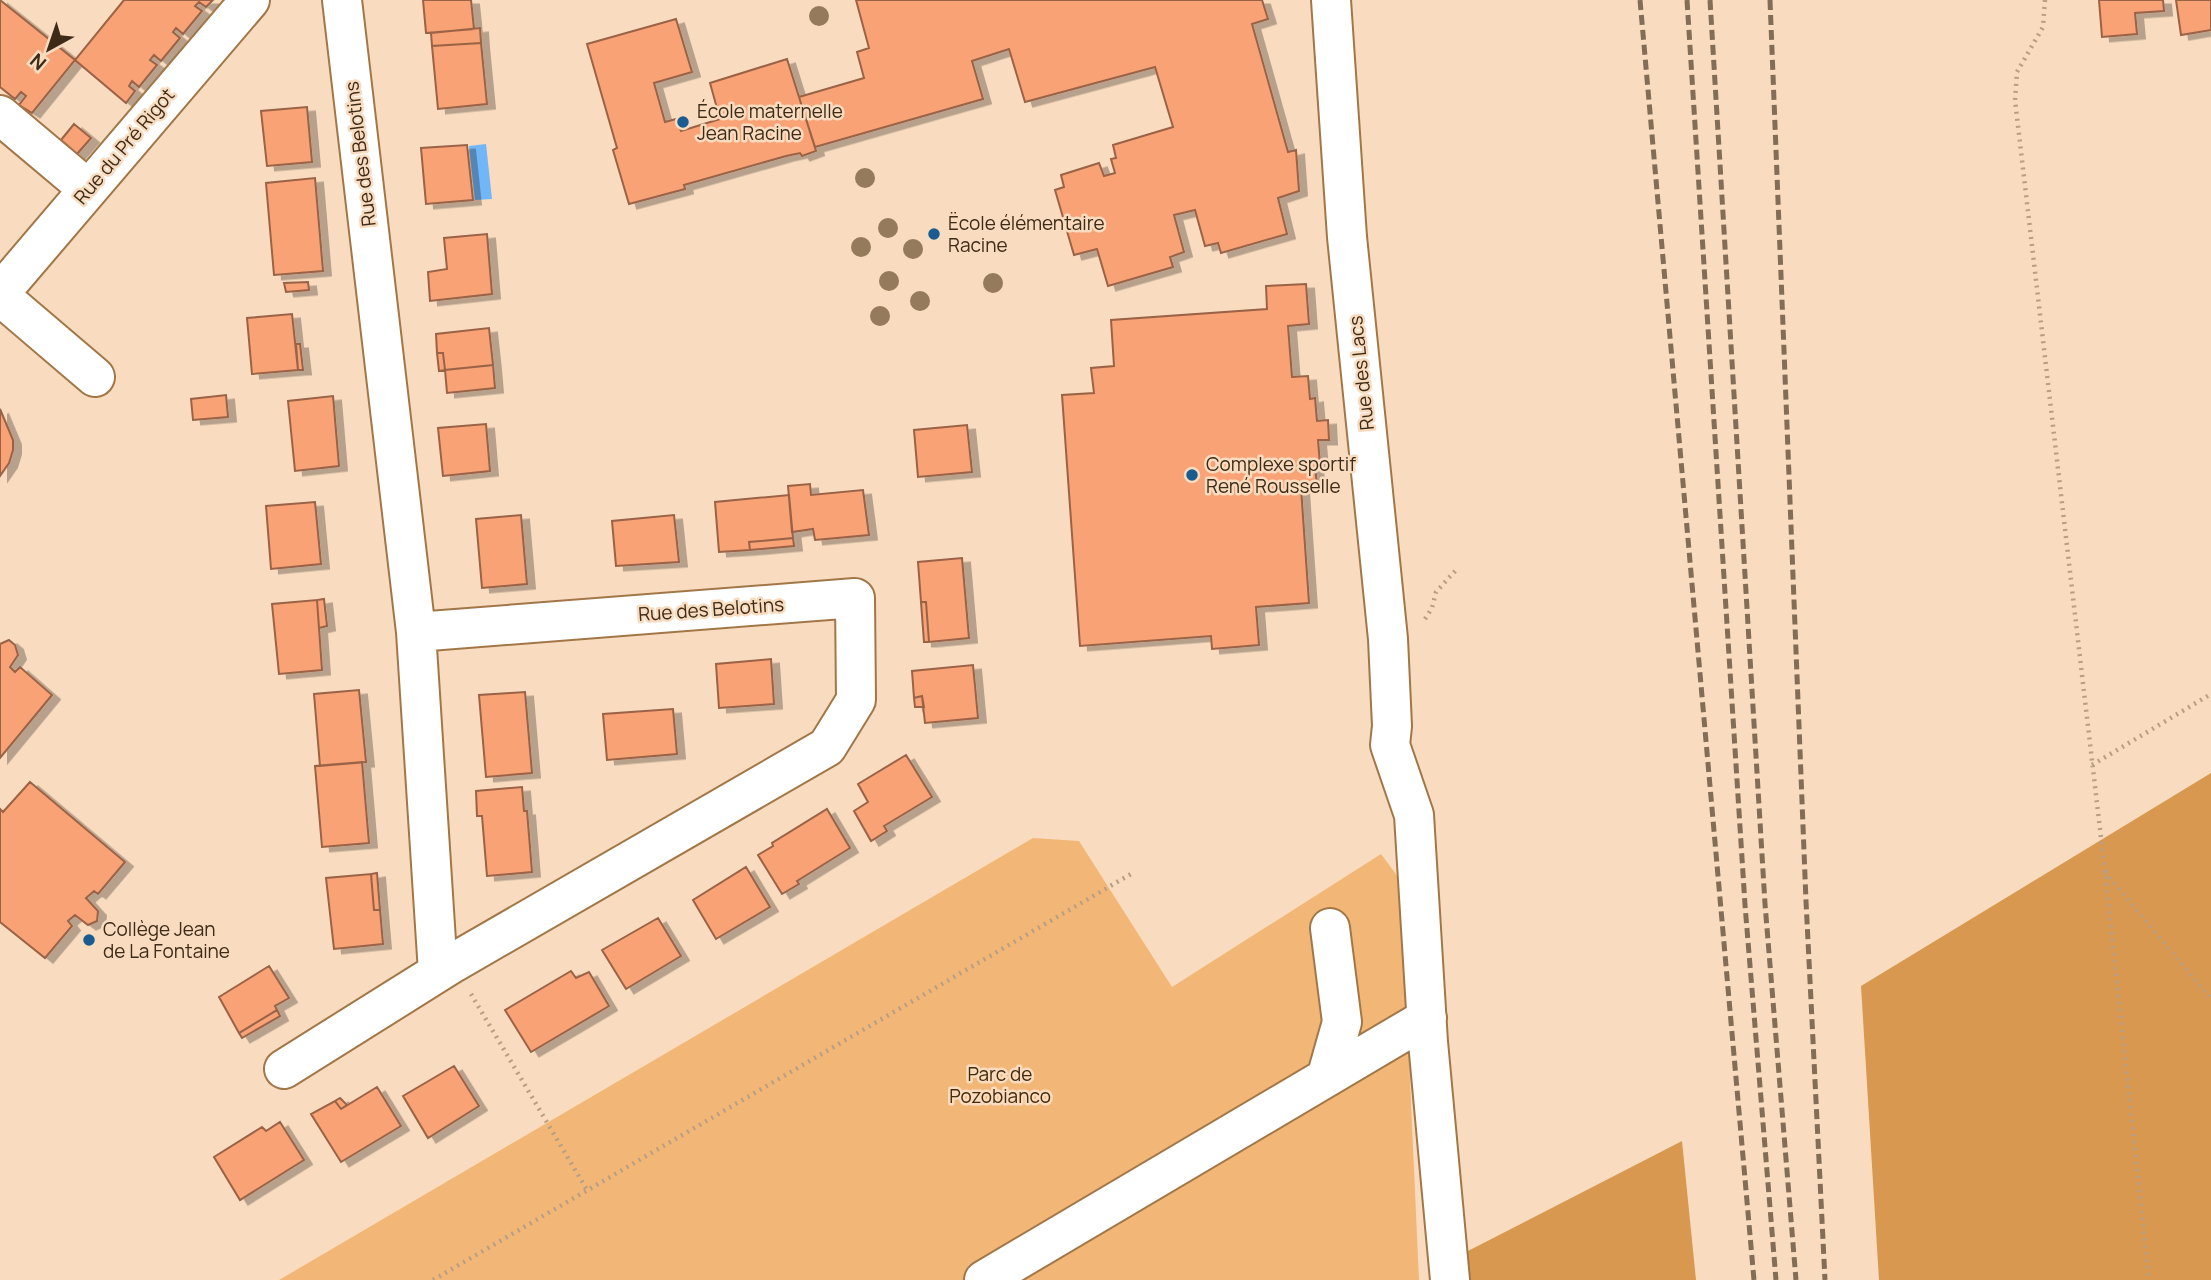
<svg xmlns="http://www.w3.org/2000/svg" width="2211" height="1280" viewBox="0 0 2211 1280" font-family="Manrope,sans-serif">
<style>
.green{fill:#f2b777}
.forest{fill:#d8984f}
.water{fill:#71b7f8}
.building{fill:#f8a276;stroke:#9a6346;stroke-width:2;filter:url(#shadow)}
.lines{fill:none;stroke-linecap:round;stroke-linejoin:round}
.minor-casing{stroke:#a27748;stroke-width:42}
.path{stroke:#b79e84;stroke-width:4.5;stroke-dasharray:2 5;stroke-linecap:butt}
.minor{stroke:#fff;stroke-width:38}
.rail{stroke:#836d56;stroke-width:5;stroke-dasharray:10 5;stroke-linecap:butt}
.tree{fill:#957a5b}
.poi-dot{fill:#1a5c91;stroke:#f9dcbf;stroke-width:2.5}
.labels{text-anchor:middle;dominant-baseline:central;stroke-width:5;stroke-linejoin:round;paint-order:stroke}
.poi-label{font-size:19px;fill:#3d2b17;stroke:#f9dcbf;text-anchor:start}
.street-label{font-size:19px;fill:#3d2b17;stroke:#f9dcbf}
.park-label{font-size:19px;fill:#442a09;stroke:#f9dcbf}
</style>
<defs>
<filter id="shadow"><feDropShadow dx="8" dy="4.5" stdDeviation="0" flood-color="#0004"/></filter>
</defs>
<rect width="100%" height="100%" fill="#f9dcbf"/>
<path class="green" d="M1033,838L1079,841L1172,987L1381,854L1401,881L1419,1280H279Z"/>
<path class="forest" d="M2211,773V1280H1879L1861,986Z
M1682,1141L1696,1280H1467L1464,1253Z"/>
<path class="water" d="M486,144L492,199L475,200L469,146Z"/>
<path class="building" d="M0,0L75,60L32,113L19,105L26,96L21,92L15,99L0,87Z
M124,0H213L206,7L199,2L195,6L202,11L183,34L176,28L173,32L180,38L161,61L154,55L150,60L157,65L139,87L132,81L129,86L135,91L126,103L75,60Z
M423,0H471L474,29L426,33Z
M856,0H1262L1268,19L1252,24L1288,152L1296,150L1299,191L1278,198L1287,234L1221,253L1218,243L1205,246L1195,210L1174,215L1184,252L1170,257L1173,267L1108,286L1097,249L1074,255L1055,190L1064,187L1061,175L1099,163L1104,176L1115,173L1111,159L1116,158L1113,145L1173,127L1155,67L1025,102L1009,49L972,61L983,99L815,147L799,97L864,78L857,52L869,48Z
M2099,0H2163L2164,11L2135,13L2137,34L2102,37Z
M2176,0H2211V30L2181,35Z
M676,19L692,72L654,83L665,122L676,119L681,131L720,119L710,83L787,59L816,151L802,156L800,153L786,156L684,185L685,189L629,204L613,150L617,148L587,44Z
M480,28L481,43L432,46L431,33Z
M481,43L487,104L438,109L432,46Z
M307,107L312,162L267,166L261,111Z
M74,124L91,138L77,154L61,140Z
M467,145L473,200L426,204L421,148Z
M315,178L323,271L274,275L266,183Z
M487,234L492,294L430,301L428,272L447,269L444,238Z
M308,282L309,290L286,292L284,283Z
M1306,284L1309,324L1288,326L1292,377L1308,376L1310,399L1315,398L1317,421L1328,420L1329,440H1318L1320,464H1315L1317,487L1301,488L1309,603L1256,607L1259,645L1212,649L1211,636L1080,646L1062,395L1094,393L1091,368L1114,366L1111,320L1267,309L1266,286Z
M292,314L298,370L252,374L247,318Z
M489,328L493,365L445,370L443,353H437L436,334Z
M296,344H300L303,370H298Z
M437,353H443L445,370L439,371Z
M493,365L495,388L447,393L445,370Z
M226,395L228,417L193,420L191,399Z
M333,396L339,466L295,471L288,401Z
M0,409L13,440V450L9,463L0,476Z
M486,424L490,471L443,476L438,428Z
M967,425L972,472L918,477L914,430Z
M810,484L811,495L863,490L869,535L815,540L813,529L792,532L788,486Z
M789,495L793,538L749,542L750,550L719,552L715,502Z
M315,502L321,564L271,569L266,506Z
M521,515L527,584L482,588L476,519Z
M674,515L679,562L616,566L612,521Z
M793,538L794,546L750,550L749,542Z
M962,558L969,638L929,642L926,602H921L918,562Z
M324,599L327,626L319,628L317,600Z
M317,600L322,670L279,674L272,604Z
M921,602H926L929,642H924Z
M9,640L15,645L18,655L10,667L15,672L20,667L52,695L0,758V644Z
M771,659L774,704L719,708L716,664Z
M973,665L978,718L925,723L922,696L914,698L912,671Z
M359,690L366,762L320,766L314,694Z
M525,692L532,773L486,777L479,695Z
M922,696L924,707H915L914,698Z
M673,709L677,754L607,760L603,714Z
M906,755L932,797L884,826L887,831L871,841L854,811L868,802L858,784Z
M362,762L369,843L322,847L315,766Z
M30,782L125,862L98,894L94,891L86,898L98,911L97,921L88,925L75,915L68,921L72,926L45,958L0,922V809L3,812Z
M522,787L524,811H527L532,872L487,876L482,816H477L476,791Z
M827,809L850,848L797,881L799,884L782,894L758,855L773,846L772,843Z
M746,867L770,907L716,939L693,900Z
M377,873L380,910H374L371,874Z
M371,874L374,910H380L383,944L334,949L326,878Z
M658,918L681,956L626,989L602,950Z
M269,966L289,998L275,1006L277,1010L239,1033L219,997Z
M571,971L576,978L589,972L609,1006L531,1052L505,1010Z
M277,1010L280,1016L242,1038L239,1033Z
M454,1066L479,1106L428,1138L403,1096Z
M377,1087L401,1126L341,1162L311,1114L335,1101L341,1109Z
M340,1098L347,1105L341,1109L335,1101Z
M280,1122L304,1160L240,1200L214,1157L262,1127L266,1131Z"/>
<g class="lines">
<defs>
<path id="minor" d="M1331,0L1347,237L1388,639L1392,726L1390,745L1414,815L1428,1042L1450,1280
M0,115L88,189
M0,293L250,0
M0,296L95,377
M416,632L438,972
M284,1069L453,963L827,747L856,700L855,598L416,632L342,0
M1327,1075L1342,1022L1330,928
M984,1280L1427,1018"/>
</defs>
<use href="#minor" class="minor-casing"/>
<path class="path" d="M2045,0L2043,27L2017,72L2015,100L2105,872L2149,1280
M1425,619L1432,608L1436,592L1456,570
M2092,765L2211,694
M2105,872L2211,999
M471,994L587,1190
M433,1280L1131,874"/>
<use href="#minor" class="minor"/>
<path class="rail" d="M1640,0L1754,1280
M1687,0L1745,905L1776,1280
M1710,0L1765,904L1796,1280
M1770,0L1806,901L1825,1280"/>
</g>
<g class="tree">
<circle cx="819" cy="16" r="10"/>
<circle cx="865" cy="178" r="10"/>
<circle cx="888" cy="228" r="10"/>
<circle cx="861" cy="247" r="10"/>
<circle cx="913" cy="249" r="10"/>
<circle cx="889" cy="281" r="10"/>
<circle cx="993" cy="283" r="10"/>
<circle cx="920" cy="301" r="10"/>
<circle cx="880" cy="316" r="10"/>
</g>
<g class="poi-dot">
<circle cx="683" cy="122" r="7"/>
<circle cx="934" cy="234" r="7"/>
<circle cx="1192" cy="475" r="7"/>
<circle cx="89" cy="940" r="7"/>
</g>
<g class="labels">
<g class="poi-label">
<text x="697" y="111">École maternelle<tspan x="697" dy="22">Jean Racine</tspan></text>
<text x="948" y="223">Ëcole élémentaire<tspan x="948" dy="22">Racine</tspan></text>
<text x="1206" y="464">Complexe sportif<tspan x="1206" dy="22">René Rousselle</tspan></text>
<text x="103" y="929">Collège Jean<tspan x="103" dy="22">de La Fontaine</tspan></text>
</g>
<g class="street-label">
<text transform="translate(124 146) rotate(-50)">Rue du Pré Rigot</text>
<text transform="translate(360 154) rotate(-97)">Rue des Belotins</text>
<text transform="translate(1361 373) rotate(-96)">Rue des Lacs</text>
<text transform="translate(711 609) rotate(-4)">Rue des Belotins</text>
</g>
<g class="park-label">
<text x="1000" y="1074">Parc de<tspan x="1000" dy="22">Pozobianco</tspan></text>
</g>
</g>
<g transform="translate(49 49) rotate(220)" stroke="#f9dcbf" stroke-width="5" paint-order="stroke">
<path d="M0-5L12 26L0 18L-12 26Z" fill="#3d2b17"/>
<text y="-10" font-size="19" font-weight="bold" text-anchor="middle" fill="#3d2b17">N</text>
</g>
</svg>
